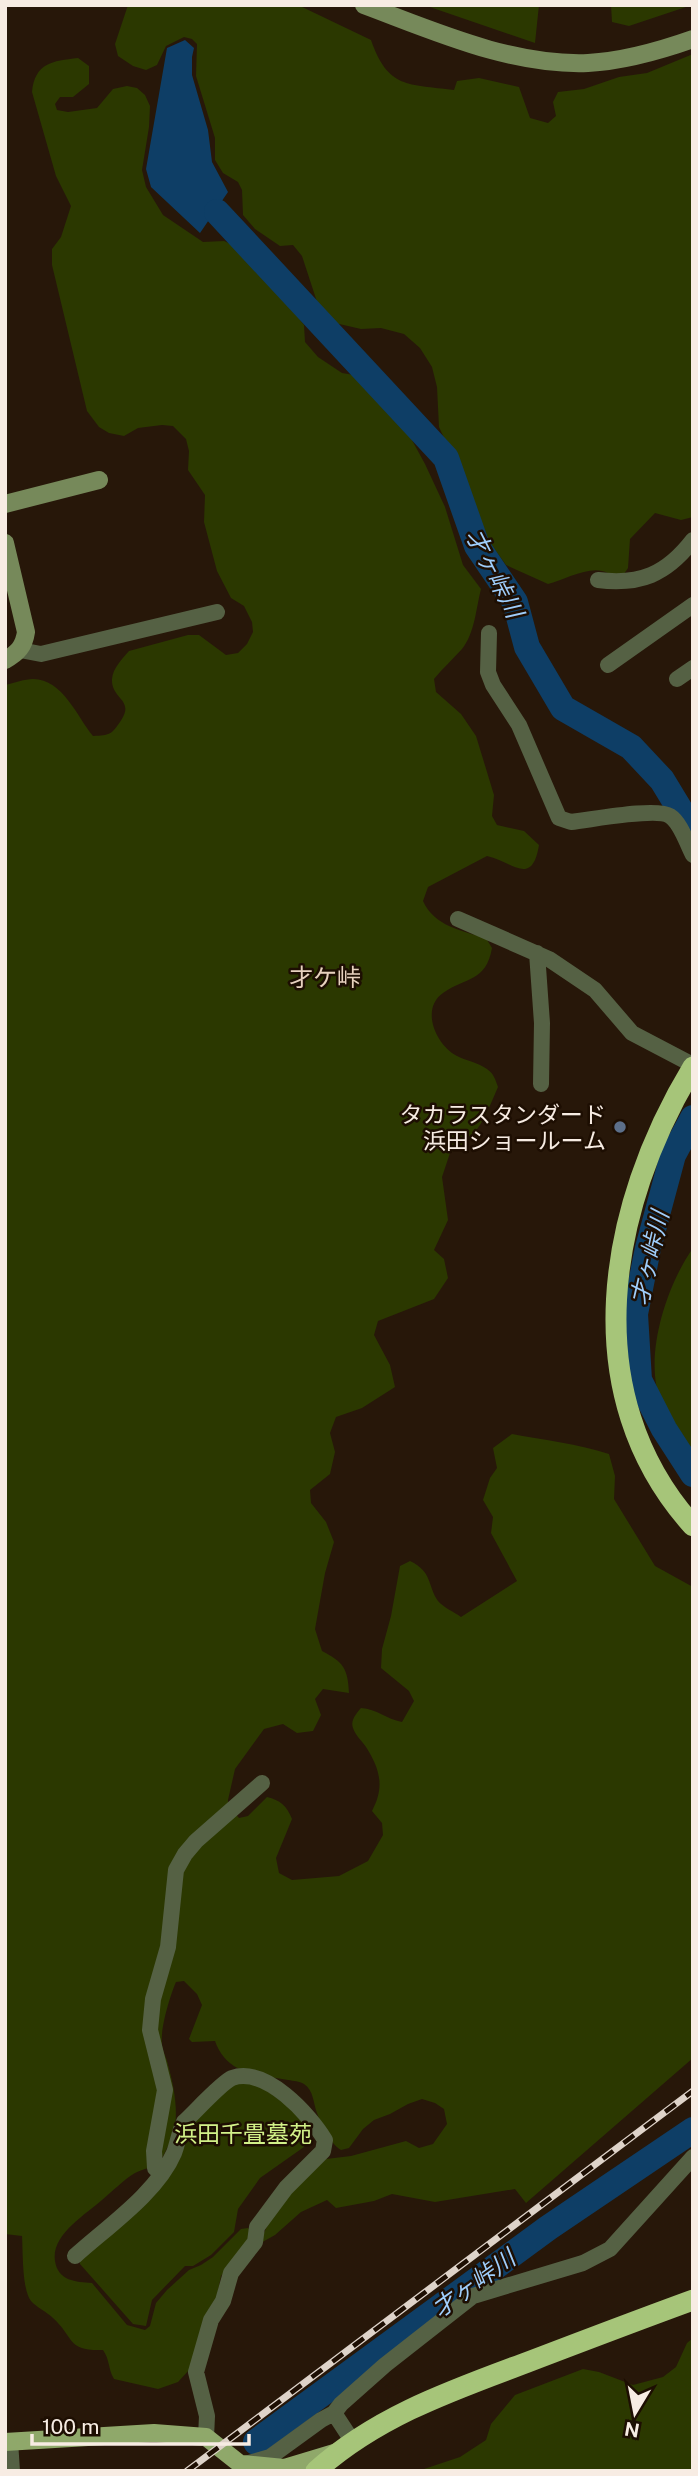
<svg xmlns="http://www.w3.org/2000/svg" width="698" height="2476" viewBox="0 0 698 2476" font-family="'Public Sans','Noto Sans JP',sans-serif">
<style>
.green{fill:#2b3800;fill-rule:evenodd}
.water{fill:#0e3e66}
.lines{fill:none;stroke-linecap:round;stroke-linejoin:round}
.river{stroke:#0e3e66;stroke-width:26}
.street{stroke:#556144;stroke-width:16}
.secondary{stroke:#76895a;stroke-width:18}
.primary{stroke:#8fa86a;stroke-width:18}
.highway{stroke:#a6c579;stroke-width:21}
.rail-casing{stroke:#ded3c9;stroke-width:7}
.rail{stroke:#1d0e02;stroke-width:4.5;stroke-dasharray:13;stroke-linecap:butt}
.service-dot{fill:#5c6f8a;stroke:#1d0e02;stroke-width:2.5}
.labels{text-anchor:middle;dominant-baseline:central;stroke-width:5;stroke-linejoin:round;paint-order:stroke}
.poi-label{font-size:23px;fill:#f7ece3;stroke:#1d0e02;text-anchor:end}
.park-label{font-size:23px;fill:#d2f188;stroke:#1d0e02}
.water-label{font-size:24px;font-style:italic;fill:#9fcefc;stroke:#1d0e02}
.neighbourhood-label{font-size:24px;fill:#e7d1be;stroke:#1d0e02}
</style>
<rect width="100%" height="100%" fill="#271709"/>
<path class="green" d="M128,5H298L371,40C388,89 408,84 454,90L457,81L479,78L519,87L530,118L548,123L556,116L553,102L558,92L584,89L619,77L647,73L693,54V517L681,520L655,513L630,539L628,568L622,577C611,577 611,573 602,571C587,567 563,580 548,584L506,565L493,547L475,529L464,491L457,455L446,442L439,427L437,387L432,367L420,348L404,334L381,328L361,329L335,323L321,314L302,256L293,245L280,246L255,229L243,215L242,190L238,182L223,173L215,160V138L196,76L197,44L192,39L184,37L166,46L157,65L146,70L133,66L118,56L115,44Z
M424,5H539L535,43Z
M611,5H692L629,26L612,22Z
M78,58L89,66V84L73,97H60L55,104L57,110L68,112L97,108L113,89L127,86L137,88L145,95L150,106L149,127L142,170L146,187L163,215L203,242L224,241L246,251L304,325L305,342L318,357L342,373L360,376L383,399L407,431L425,464L445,507L463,565L481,589C476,608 475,633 462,649C453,659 443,668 434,679L436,692L461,714L476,736L494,795L492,816L497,825L524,831L539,845C532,888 512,861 487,856L428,887L423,901C434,926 462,931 486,938L492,948C486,982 466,977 443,993C420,1009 436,1045 457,1056C467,1061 477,1062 487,1069C494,1074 495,1079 498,1087C485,1117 479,1136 450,1153L442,1177L448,1220L434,1250L444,1259L448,1278L434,1299L378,1321L374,1335L390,1365L395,1387L362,1408L336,1417L330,1433L335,1452L330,1474L310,1490L311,1503L326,1522L334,1542L325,1573L315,1629L322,1651C343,1662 348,1668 349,1693L323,1689L315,1699L321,1715L313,1731L297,1733L283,1724L264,1729L235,1769L228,1800V1806L239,1818L248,1816L267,1797C280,1800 287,1806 292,1819L276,1858L279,1873L292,1880L339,1876L368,1861L383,1835L382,1823L372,1811C385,1787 380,1769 366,1747C362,1741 355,1735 353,1728C350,1720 357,1713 361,1708C377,1709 386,1719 402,1722L414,1701L409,1691L381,1668L382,1649L391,1616L400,1566L410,1561C433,1572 427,1585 438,1601C443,1607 454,1612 461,1617L517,1581L491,1533L493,1517L483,1500L490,1478L497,1468L493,1448L512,1434C544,1440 578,1444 609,1454L615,1476L614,1499L655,1566L693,1587V2058L526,2203L515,2189L435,2202L392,2194L374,2201L336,2208L327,2200L301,2212L275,2235L236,2257L221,2276L216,2301L190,2369L178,2382L158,2389L114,2379C108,2369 110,2360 103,2350C66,2351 75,2338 53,2318C47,2312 36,2307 31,2301C22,2290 23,2251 22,2236L5,2234V685C14,683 25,679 33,679C63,679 77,717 93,736C110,735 111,735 120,722C136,699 111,700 112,679C113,668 122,659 129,651L188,635H199L226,655L238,653L247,644L253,632L252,622L244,606L231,598L217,571L204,522L205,495L188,470L189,451L186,439L173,426L162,425L138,428L124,436L109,433L99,427L87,411L52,265V249L61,237L71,206L56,176L32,92C35,63 52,61 78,58ZM184,1981L197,1994L202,2005L189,2039L192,2042L215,2041C227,2075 257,2074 288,2080C294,2081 299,2081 304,2084C314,2091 313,2103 317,2113C321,2125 331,2144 341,2150L349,2148L363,2129L374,2120L390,2114L408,2104L422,2099L435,2103L444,2109L447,2124L433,2144L419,2148L406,2141L351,2156L326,2159L294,2188L269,2222L264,2233L253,2234L248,2228L241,2229L213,2257L201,2265L189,2270L167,2290L156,2303L150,2326L145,2330L127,2325L92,2283C76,2282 58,2281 55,2261C51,2235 85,2215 102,2200C113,2191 122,2181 135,2173C142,2169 153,2168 159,2162C162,2159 165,2152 167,2148C182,2125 175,2090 168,2065C167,2058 162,2051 162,2044C160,2029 170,1996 176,1982Z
M693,1248V1456C683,1439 670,1422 662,1404C642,1360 666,1286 693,1248Z
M228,2084H258L293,2110L307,2126L309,2134L304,2147L260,2178L238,2209L234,2232L211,2255L193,2266H185L152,2300L146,2326L133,2324L80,2264V2260L148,2193L183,2128Z
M693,2338V2471H418L460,2457L486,2440L491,2424L515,2395L583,2369L599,2372L633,2385L663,2377L676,2367L687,2343Z"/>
<path class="water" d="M185,40L194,48L192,57V75L208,130L212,162L228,192L200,233L151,187L146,169L167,48Z"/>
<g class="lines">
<path class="river" d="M217,212L446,458L477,546L515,602L527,647L563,708L631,747L662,780L693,831
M693,1118L673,1155L648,1248L635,1314L639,1380L664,1429L693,1474
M256,2442L548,2228L693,2130"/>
<path class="street" d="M598,580C640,585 666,575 693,540
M489,633L488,672L493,685L519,725L559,818L571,822C591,820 656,807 670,816C681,823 687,844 693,855
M20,650L41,654L217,612
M608,665L693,605
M677,679L693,668
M458,919L549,959L595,990L632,1033L693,1065
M537,953L542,1023L541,1084
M161,2173L155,2168L154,2151L165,2090L150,2030L153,1999L168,1947L176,1870L185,1854L196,1841L262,1783
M75,2256C107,2227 157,2193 174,2153C178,2143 179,2132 184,2122C194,2113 222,2082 232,2078C266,2066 310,2115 325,2140L323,2151L286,2188L257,2227L255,2242L231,2273L223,2301L211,2320L196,2372L207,2416L206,2437
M334,2413L353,2442
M10,2441L12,2471
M249,2463L270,2457L321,2420L334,2413L341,2404L385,2365L473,2296L583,2263L610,2249L693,2157"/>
<path class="secondary" d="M364,5C434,31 511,66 588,63C624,61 659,51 693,39
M5,504L99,480
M5,543L26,632C24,646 18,653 5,660"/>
<path class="primary" d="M5,2442L154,2433L206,2437L249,2471
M242,2464L284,2468L337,2452"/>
<path class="highway" d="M693,1067C608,1207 574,1394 693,1526
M316,2471C377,2416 453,2390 528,2362C583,2341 638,2320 693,2300"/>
<defs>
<path id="rail" d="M187,2471L693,2091"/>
</defs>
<use href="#rail" class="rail-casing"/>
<use href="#rail" class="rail"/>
</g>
<circle class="service-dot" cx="620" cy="1127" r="7"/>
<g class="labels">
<g class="poi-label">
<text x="606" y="1114">タカラスタンダード<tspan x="606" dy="26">浜田ショールーム</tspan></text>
</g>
<g class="park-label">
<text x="243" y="2133">浜田千畳墓苑</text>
</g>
<g class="water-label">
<text transform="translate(495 573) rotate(63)">才ヶ峠川</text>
<text transform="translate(649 1258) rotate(-77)">才ヶ峠川</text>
<text transform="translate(473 2283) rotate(-36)">才ヶ峠川</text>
</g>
<g class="neighbourhood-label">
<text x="325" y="977">才ケ峠</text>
</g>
</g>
<rect width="698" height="2476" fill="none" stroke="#f7ece3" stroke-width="14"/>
<g transform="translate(635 2413) rotate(190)" stroke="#1d0e02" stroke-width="5" paint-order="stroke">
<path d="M0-5L12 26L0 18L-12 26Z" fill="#f7ece3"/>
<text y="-10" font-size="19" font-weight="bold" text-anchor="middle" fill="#f7ece3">N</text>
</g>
<path d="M32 2434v10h217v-10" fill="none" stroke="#f7ece3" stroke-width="3.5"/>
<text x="42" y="2434" font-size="21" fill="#f7ece3" stroke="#1d0e02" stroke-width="5" paint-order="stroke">100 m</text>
</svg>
